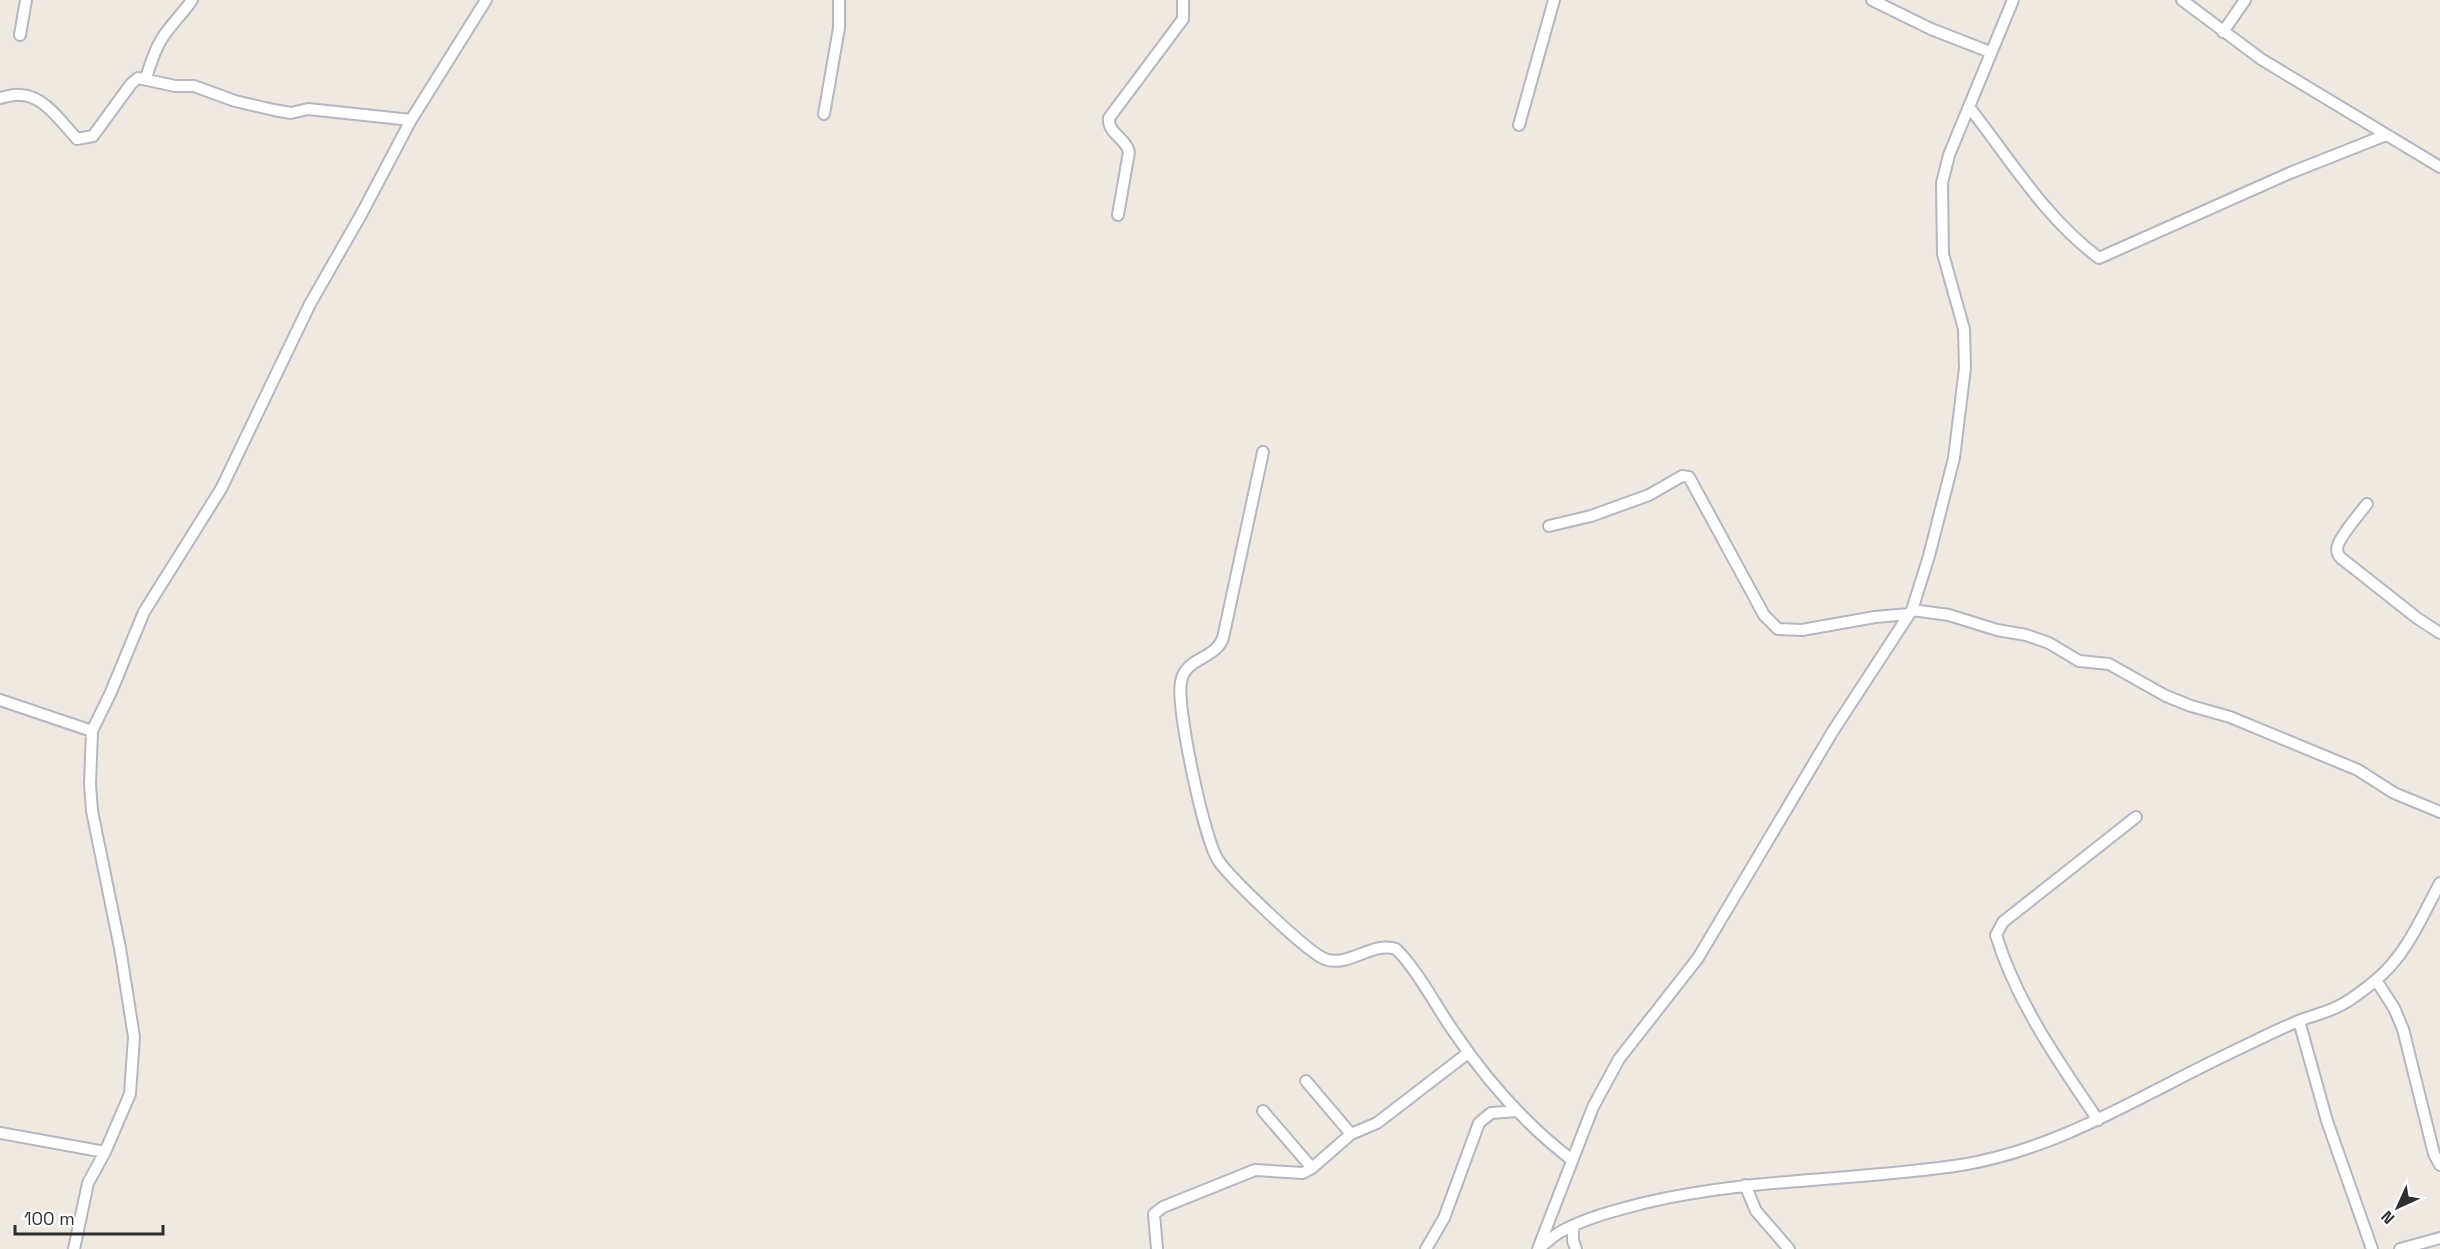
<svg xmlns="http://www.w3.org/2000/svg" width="2440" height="1249" viewBox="0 0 2440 1249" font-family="'Space Grotesk',sans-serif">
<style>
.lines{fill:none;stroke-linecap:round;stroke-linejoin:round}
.minor-casing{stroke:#b4b7c1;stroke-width:14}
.minor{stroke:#fff;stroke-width:10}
</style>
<rect width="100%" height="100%" fill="#efe9e1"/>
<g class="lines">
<defs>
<path id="minor" d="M1872,0L1931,29L1990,52
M2182,0L2261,59L2440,167
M2223,32L2245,0
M20,35L26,0
M146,78C151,62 157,43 168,30C176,19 184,12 192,0
M0,98C6,97 13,94 20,95C44,95 62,123 77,139L93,136L131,84L138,78L175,86H194L235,101L274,110L291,113L308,109L411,120
M1969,107C2010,159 2045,218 2099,258L2290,173L2386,135
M824,114L839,28V0
M1519,125L1554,0
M1118,215L1129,152C1126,138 1107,133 1109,118L1183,19V0
M1263,452L1223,638C1215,660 1185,657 1181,682C1176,706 1204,839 1218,860C1229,877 1307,952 1325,959C1348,968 1372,941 1396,949C1417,969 1437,1008 1454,1032C1487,1081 1525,1124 1572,1160
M2367,504C2360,513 2337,540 2337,549C2337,553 2338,555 2341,558L2417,618L2440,633
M1549,526L1591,516L1649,495L1682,476L1689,477L1764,615L1778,629L1802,630L1875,617L1909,614
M1912,610L1949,615L1997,630L2026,635L2049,643L2079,661L2109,664L2166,696L2191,706L2230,717L2358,770L2394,793L2440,812
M0,700L92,731L111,692L144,612L221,489L310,304L362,213L411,120L486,0
M2376,980L2394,1008L2403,1029L2434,1154L2440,1165
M2299,1021L2327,1121L2372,1249
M1306,1081L1351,1134
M1263,1111L1312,1168
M2098,1120C2059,1063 2016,1001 1996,935L2003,922L2136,817
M0,1133L105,1152
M1745,1185L1756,1211L1789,1249
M1573,1226V1241L1576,1249
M74,1249L88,1183L105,1152L130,1094L134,1037L120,948L92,811L90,784L92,731
M1157,1249L1154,1214L1163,1207L1255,1170L1303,1173L1312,1168L1351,1134L1377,1123L1468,1053
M1426,1249L1444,1218L1479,1123L1491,1113L1517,1111
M1538,1249L1593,1107L1619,1059L1698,958L1833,731L1912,610L1929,556L1954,458L1965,368L1964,329L1943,254L1942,183L1949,155L2013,0
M1538,1249C1546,1243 1554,1235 1562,1231C1588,1217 1617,1210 1644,1203C1748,1178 1856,1181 1961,1165C2060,1149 2143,1094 2232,1052C2253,1042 2275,1031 2296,1022C2310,1016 2326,1013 2339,1006C2353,999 2365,989 2376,980C2407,954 2421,918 2440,883
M2400,1249L2440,1238"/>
</defs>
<use href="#minor" class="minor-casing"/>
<use href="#minor" class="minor"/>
</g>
<g transform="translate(2398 1207) rotate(225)" stroke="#ffffff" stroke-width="4.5" paint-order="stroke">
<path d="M0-4.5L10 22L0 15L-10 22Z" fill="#2e2e2e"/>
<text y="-9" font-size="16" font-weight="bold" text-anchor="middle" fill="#2e2e2e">N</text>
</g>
<path d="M15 1225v9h148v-9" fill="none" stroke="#2e2e2e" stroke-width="3"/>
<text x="24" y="1225" font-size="18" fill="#2e2e2e" stroke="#ffffff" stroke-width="4.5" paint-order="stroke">100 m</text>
</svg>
